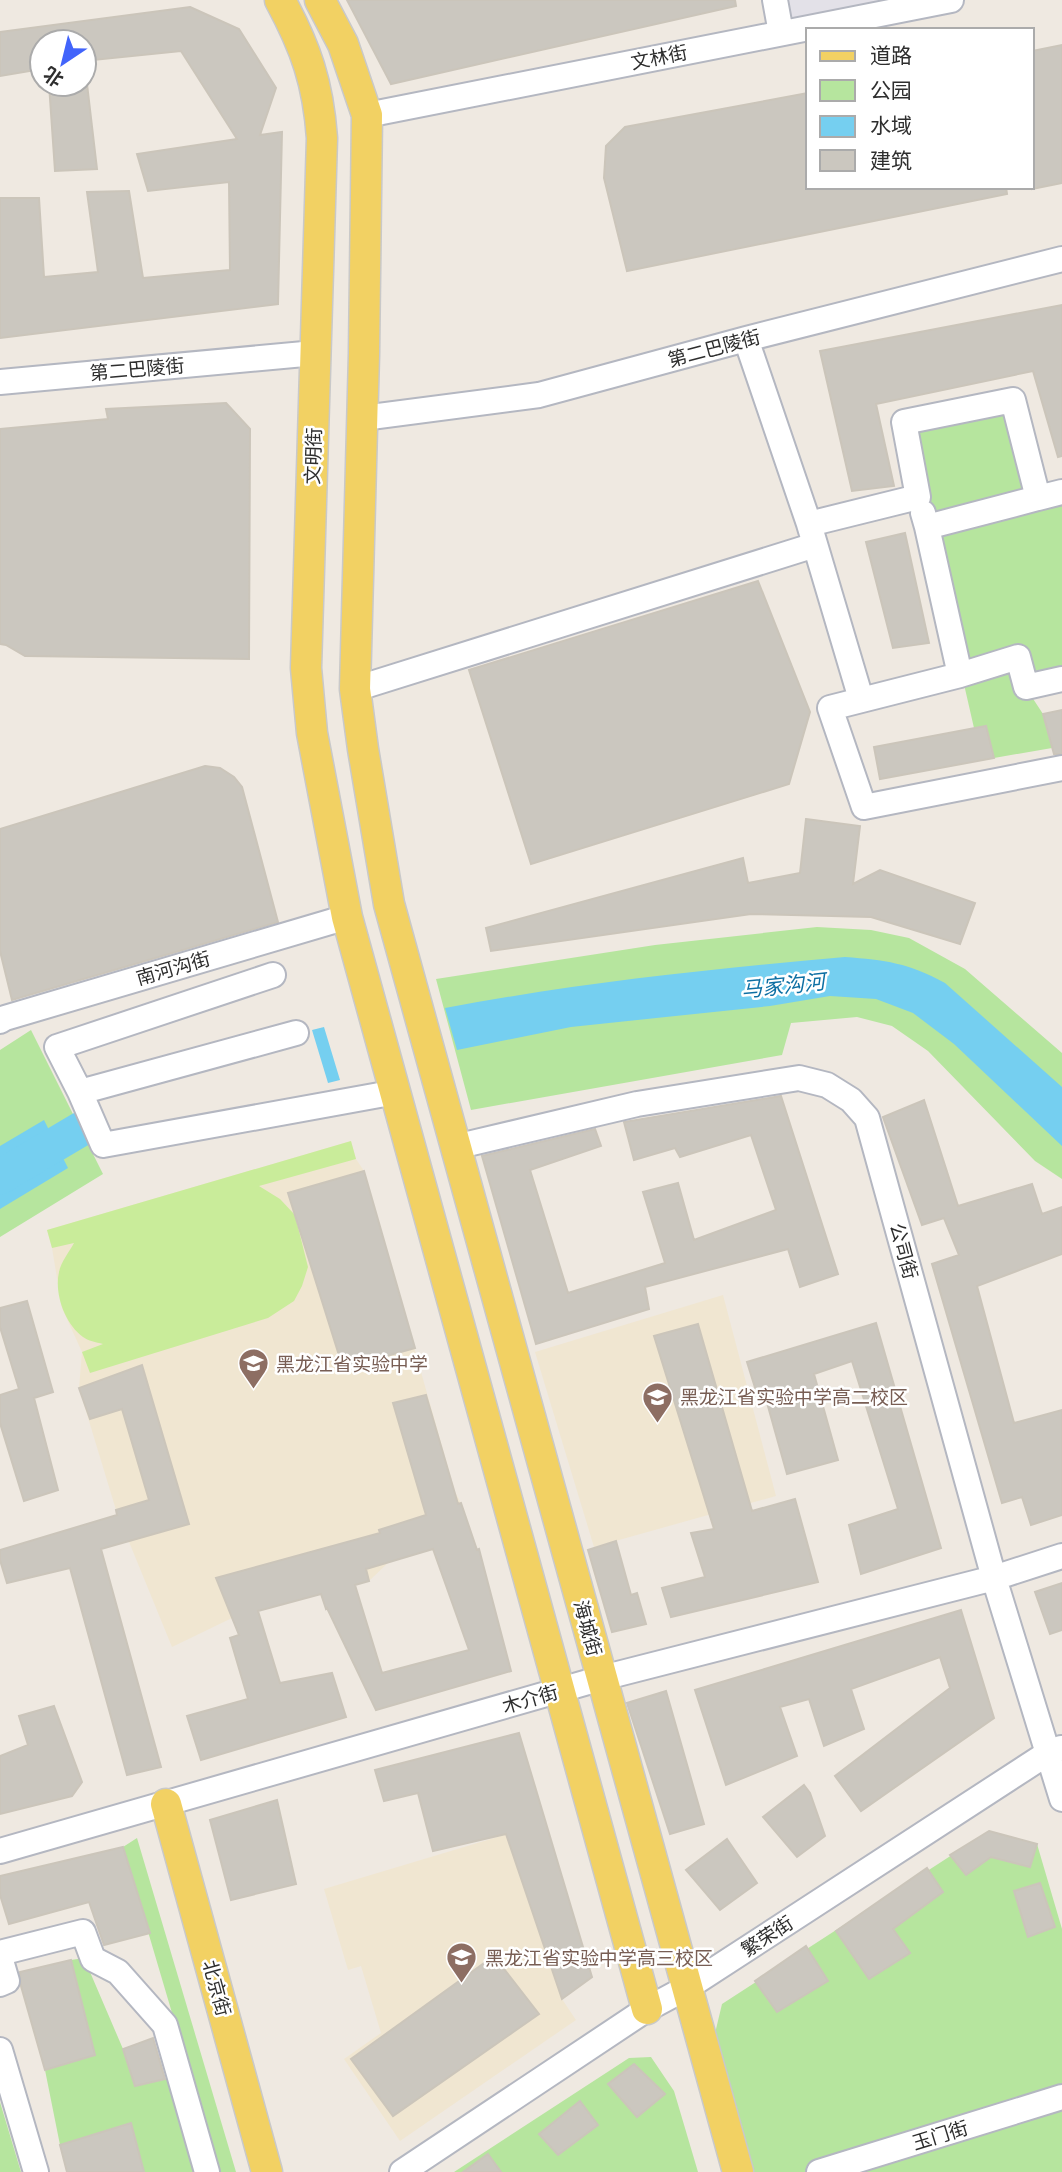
<svg xmlns="http://www.w3.org/2000/svg" width="1062" height="2172" viewBox="0 0 1062 2172" font-family="'Asap Condensed','Noto Sans SC',sans-serif">
<style>
.industrial{fill:#e3e1e8}
.education{fill:#f0e6d1}
.green{fill:#b6e59e}
.pitch{fill:#c9ec9a}
.water{fill:#75cff0}
.lines{fill:none;stroke-linecap:round;stroke-linejoin:round}
.river{stroke:#75cff0;stroke-width:35}
.building{fill:#cbc7bf;stroke:#cbc5ba;stroke-width:2;fill-rule:evenodd}
.minor-casing{stroke:#b4b7c1;stroke-width:28}
.major-casing{stroke:#c9c9c9;stroke-width:33}
.minor{stroke:#fff;stroke-width:24}
.major{stroke:#f2d163;stroke-width:30}
.labels{text-anchor:middle;dominant-baseline:central;stroke-width:5;stroke-linejoin:round;paint-order:stroke}
.street-label{font-size:19px;fill:#2e2e2e;stroke:#fff}
.education-label{font-size:19px;fill:#785e54;stroke:#fff;text-anchor:start}
.water-label{font-size:21px;font-style:italic;fill:#0d6fa3;stroke:#fff}
</style>
<rect width="100%" height="100%" fill="#efe9e1"/>
<path class="industrial" d="M765,0H951L769,36Z"/>
<path class="education" d="M351,1141L356,1159L364,1171L455,1492L461,1503L473,1537L389,1562L369,1581L232,1618L172,1647L116,1510L79,1388L82,1352L62,1308L52,1248L47,1230Z
M723,1295L776,1496L594,1547L535,1352Z
M511,1833L562,1999L576,2020L400,2141L344,2059L381,2033L361,1966L348,1970L324,1889Z"/>
<path class="green" d="M1013,400L1038,498L1062,492V679L1026,688L1043,714L1052,748L994,758L986,726L974,728L904,422Z
M817,927L871,930L909,938L965,969L1062,1053V1179L1035,1161L928,1051L892,1026L857,1017L791,1023L782,1055L471,1110L436,979L655,945Z
M31,1030L103,1174L0,1237V1050Z
M989,1831L1037,1844L1062,1929V2172H746L712,2046L722,2004Z
M137,1838L236,2172H219L123,1847Z
M84,1958L123,2049L135,2086L167,2079L195,2172H144L131,2123L60,2145L45,2070L95,2055L71,1960Z
M651,2057L674,2091L698,2172H454L629,2058Z
M0,2102L21,2172H0Z"/>
<path class="pitch" d="M351,1141L356,1159L259,1186L280,1199L295,1215L308,1267L302,1286L294,1301L268,1318L90,1373L82,1352L103,1344C96,1342 88,1341 83,1337C65,1324 54,1294 59,1272C61,1262 69,1252 74,1243L52,1248L47,1230Z"/>
<path class="water" d="M845,957C885,960 909,963 945,983L1062,1087V1146L954,1044L913,1013L876,999L830,996L770,1006L571,1027L457,1050L445,1008C577,983 711,969 845,957Z
M324,1027L340,1080L328,1083L312,1030Z
M44,1120L68,1168L0,1209V1146Z"/>
<g class="lines">
<path class="river" d="M0,1177L81,1129"/>
</g>
<path class="building" d="M347,0H735L736,6L391,84Z
M190,7L239,29L276,88L260,135L282,132L278,304L0,338V198H39L44,277L98,272L87,192L129,191L143,278L230,270L229,182L148,191L137,154L237,139L181,51L84,61V42H42V69L0,76V32Z
M1062,45V183L1032,189V51Z
M49,84H87L97,169L55,171Z
M808,93V187H1006L1007,194L627,271L604,178L606,146L625,127Z
M1062,305V456L1058,457L1033,371L876,404L894,486L852,491L820,351Z
M226,403L250,429L249,659L25,656L6,645L0,644V429L108,419L106,409Z
M905,533L929,643L893,648L866,542Z
M758,581L810,712L789,784L531,864L469,670Z
M1062,710V754H1054L1043,714Z
M986,726L994,758L880,779L874,747Z
M205,766L220,768L234,777L242,787L278,922L12,1000L0,951V829Z
M806,819L860,826L853,884L880,870L975,903L960,944L871,917L751,914L491,951L486,928L743,858L748,883L800,873Z
M781,1096L838,1274L800,1287L788,1249L645,1287L649,1309L536,1344L482,1156L595,1129L601,1146L530,1170L568,1293L665,1263L643,1192L678,1183L694,1240L776,1210L751,1135L680,1157L675,1148L634,1160L624,1122Z
M924,1100L958,1206L1032,1184L1042,1214L1062,1207V1254L977,1286L1014,1423L1062,1410V1515L1031,1525L1022,1497L1002,1503L932,1264L959,1255L944,1218L922,1225L883,1117Z
M364,1171L415,1348L343,1368L288,1193Z
M27,1301L53,1392L34,1398L58,1490L24,1501L0,1423V1395L19,1389L0,1327V1308Z
M876,1323L941,1548L861,1574L849,1525L898,1509L852,1361L814,1374L838,1460L787,1474L764,1392L757,1394L747,1362Z
M698,1324L752,1511L795,1499L818,1582L671,1617L662,1588L705,1577L691,1533L714,1529L654,1336Z
M142,1365L189,1524L101,1549L161,1767L127,1775L70,1568L7,1583L0,1560V1550L117,1515L116,1510L149,1500L122,1409L90,1419L79,1388Z
M426,1395L458,1504L461,1503L477,1550L479,1549L511,1671L376,1710L327,1608L326,1609L321,1594L258,1611L280,1683L332,1673L346,1717L201,1760L187,1716L248,1699L230,1638L239,1635L216,1578L380,1533L379,1530L426,1515L393,1403ZM433,1549L469,1650L382,1673L355,1585L369,1581L366,1569Z
M616,1541L631,1595L637,1593L646,1624L612,1632L588,1550Z
M1062,1583V1630L1050,1634L1035,1592Z
M961,1610L994,1718L861,1811L835,1776L950,1688L940,1657L851,1689L864,1729L824,1746L809,1699L780,1707L797,1756L726,1785L695,1690Z
M666,1691L704,1824L670,1834L627,1703Z
M54,1706L82,1782L72,1796L0,1814V1756L28,1745L19,1716Z
M519,1733L592,1977L562,1999L506,1834L433,1851L418,1793L384,1801L375,1770Z
M804,1785L810,1793L825,1836L797,1857L763,1817Z
M277,1800L296,1884L231,1900L210,1820Z
M989,1831L1037,1844L1030,1867L991,1857L966,1875L950,1855Z
M727,1839L757,1883L720,1910L686,1870Z
M123,1847L150,1933L104,1945L89,1902L9,1924L0,1895V1876Z
M927,1868L943,1892L893,1929L910,1953L869,1979L836,1931Z
M1040,1883L1055,1927L1028,1937L1014,1891Z
M806,1946L828,1981L777,2012L755,1981Z
M494,1956L539,2014L393,2116L351,2059Z
M71,1960L95,2055L45,2070L21,1986L20,1972Z
M153,2038L165,2079L135,2086L123,2049Z
M634,2064L665,2094L637,2117L608,2084Z
M580,2101L598,2125L558,2155L539,2134Z
M131,2123L144,2172H67L60,2145Z
M488,2154L501,2172H463Z"/>
<g class="lines">
<defs>
<path id="minor" d="M775,0L781,33
M367,115L951,0
M746,339L809,524L861,699
M0,382L315,353
M363,418L539,395L746,339L1062,259
M923,513L927,527L1038,498
M809,524L918,497L904,422L1013,400L1038,498L1062,492
M927,527L960,675
M1062,679L1026,687L1018,657L960,675L830,708L864,807L1062,768
M355,689L815,545
M0,1021L5,1018L347,917
M296,1033L80,1092L103,1145L396,1092
M80,1092L57,1047L273,975
M455,1147L637,1104L799,1078L827,1085L851,1100L867,1118L994,1578L1062,1799
M0,1851L602,1678L994,1578L1062,1556
M0,1953L83,1932L93,1959L118,1972L165,2025L207,2172
M0,1957L7,1981L0,1984
M0,2050L36,2172
M402,2172L647,2009L688,1987L1048,1753L1061,1748
M819,2172L1062,2097"/>
<path id="major" d="M280,0C306,48 318,83 322,138L306,668L312,733L347,917L647,2009
M320,0L343,44L367,115L364,354L355,689L363,749L389,904L738,2172
M166,1804L267,2172"/>
</defs>
<use href="#minor" class="minor-casing"/>
<use href="#major" class="major-casing"/>
<use href="#minor" class="minor"/>
<use href="#major" class="major"/>
</g>
<defs>
<symbol id="school-pin" viewBox="-11 -11 22 30"><path d="M0 17L-7.5 6A9.5 9.5 0 1 1 7.5 6Z" fill="#8d6e63" stroke="#fff"/><path d="M0-5L7-2L0 1L-7-2ZM-4 1L0 2.5L4 1V4Q0 6-4 4Z" fill="#fff"/></symbol>
</defs>
<g fill-rule="evenodd">
<use href="#school-pin" x="236" y="1346" width="35" height="47"/>
<use href="#school-pin" x="640" y="1380" width="35" height="47"/>
<use href="#school-pin" x="444" y="1940" width="35" height="47"/>
</g>
<g class="labels">
<g class="street-label">
<text transform="translate(659 57) rotate(-11)">文林街</text>
<text transform="translate(714 348) rotate(-15)">第二巴陵街</text>
<text transform="translate(137 369) rotate(-5)">第二巴陵街</text>
<text transform="translate(313 456) rotate(-88)">文明街</text>
<text transform="translate(173 968) rotate(-16)">南河沟街</text>
<text transform="translate(904 1251) rotate(75)">公司街</text>
<text transform="translate(588 1628) rotate(75)">海城街</text>
<text transform="translate(530 1699) rotate(-16)">木介街</text>
<text transform="translate(767 1936) rotate(-33)">繁荣街</text>
<text transform="translate(217 1988) rotate(75)">北京街</text>
<text transform="translate(940 2135) rotate(-17)">玉门街</text>
</g>
<g class="education-label">
<text x="276" y="1364">黑龙江省实验中学</text>
<text x="680" y="1397">黑龙江省实验中学高二校区</text>
<text x="485" y="1958">黑龙江省实验中学高三校区</text>
</g>
<g class="water-label">
<text transform="translate(783 985) rotate(-6)">马家沟河</text>
</g>
</g>
<rect x="806" y="28" width="228" height="161" fill="#ffffff" stroke="#ababab" stroke-width="2"/>
<rect x="820" y="51" width="35" height="10" fill="#f2d163" stroke="#ababab" stroke-width="2"/>
<text x="870" y="63" font-size="21" fill="#2e2e2e">道路</text>
<rect x="820" y="80" width="35" height="21" fill="#b6e59e" stroke="#ababab" stroke-width="2"/>
<text x="870" y="98" font-size="21" fill="#2e2e2e">公园</text>
<rect x="820" y="116" width="35" height="21" fill="#75cff0" stroke="#ababab" stroke-width="2"/>
<text x="870" y="133" font-size="21" fill="#2e2e2e">水域</text>
<rect x="820" y="150" width="35" height="21" fill="#cbc7bf" stroke="#ababab" stroke-width="2"/>
<text x="870" y="168" font-size="21" fill="#2e2e2e">建筑</text>
<g transform="translate(63 63) rotate(215)"><circle r="33" fill="#ffffff" stroke="#ababab" stroke-width="2"/>
<path d="M0-5L12 26L0 18L-12 26Z" fill="#4264fb"/>
<text y="-10" font-size="19" font-weight="bold" text-anchor="middle" fill="#2e2e2e">北</text>
</g>
</svg>
